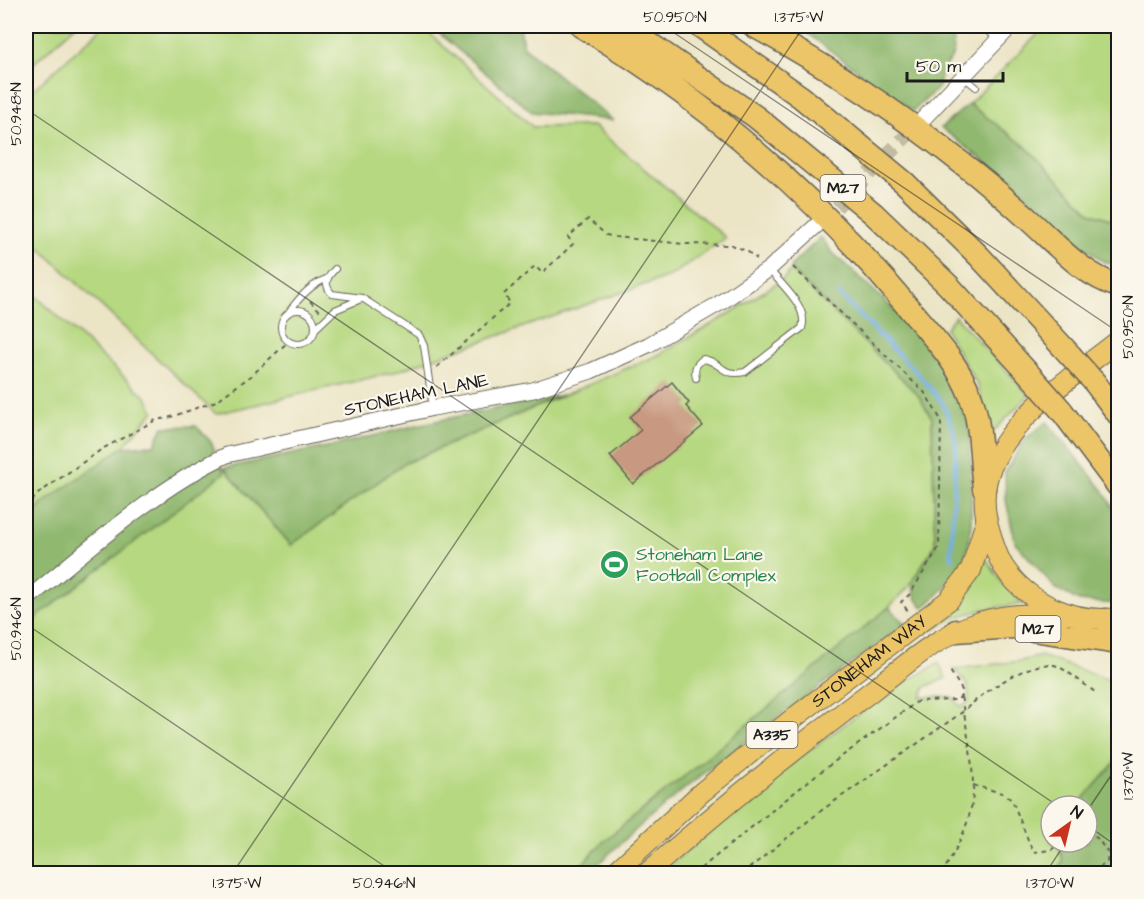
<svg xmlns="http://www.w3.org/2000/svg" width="1144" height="899" viewBox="0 0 1144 899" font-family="'Architects Daughter',sans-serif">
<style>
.green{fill:#b6d880;stroke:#697a4e;stroke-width:1.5}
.forest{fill:#90b86e;stroke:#566a45;stroke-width:1.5}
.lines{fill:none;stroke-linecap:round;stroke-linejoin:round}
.stream{stroke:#73afe5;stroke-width:4}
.river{stroke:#73afe5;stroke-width:22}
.building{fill:#c89980}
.tertiary-tunnel{stroke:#c2bca3;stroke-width:15;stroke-dasharray:15 8;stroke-linecap:butt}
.service-casing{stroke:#646257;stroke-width:8}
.tertiary-casing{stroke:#646257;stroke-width:17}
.primary-casing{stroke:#646257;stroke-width:22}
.motorway-casing{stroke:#646257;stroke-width:25}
.path{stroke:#646257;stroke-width:2;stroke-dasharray:4.5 4.5;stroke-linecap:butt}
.service{stroke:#fff;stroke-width:6}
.tertiary{stroke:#fff;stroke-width:15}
.primary{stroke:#edc569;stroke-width:20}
.motorway{stroke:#edc569;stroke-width:22}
.motorway-bridge-casing{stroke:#646257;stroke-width:25;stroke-linecap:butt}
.motorway-bridge{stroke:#edc569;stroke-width:22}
.ticks{fill:none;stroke:#1c1c1c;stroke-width:1.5;stroke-opacity:0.45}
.labels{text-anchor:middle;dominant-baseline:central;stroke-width:4.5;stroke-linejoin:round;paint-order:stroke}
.shield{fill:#fbf7ec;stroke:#5f5e5a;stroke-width:1.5}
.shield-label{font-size:16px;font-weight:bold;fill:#1c1c1c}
.street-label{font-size:18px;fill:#1c1c1c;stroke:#fbf7ec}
.leisure-label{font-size:18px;fill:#27864d;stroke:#fbf7ec;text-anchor:start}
.neatline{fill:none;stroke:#1c1c1c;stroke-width:2}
.ticks-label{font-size:15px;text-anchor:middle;fill:#1c1c1c}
</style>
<rect width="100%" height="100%" fill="#fbf7ec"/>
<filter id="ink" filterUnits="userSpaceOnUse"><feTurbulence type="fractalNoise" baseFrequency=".0167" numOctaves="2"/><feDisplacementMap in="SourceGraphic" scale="12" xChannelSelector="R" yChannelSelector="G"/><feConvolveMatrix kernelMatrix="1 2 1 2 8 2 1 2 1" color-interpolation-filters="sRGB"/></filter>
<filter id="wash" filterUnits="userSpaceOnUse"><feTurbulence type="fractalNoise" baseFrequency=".008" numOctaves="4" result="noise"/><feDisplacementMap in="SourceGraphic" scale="24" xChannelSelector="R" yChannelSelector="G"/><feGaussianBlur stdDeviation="1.35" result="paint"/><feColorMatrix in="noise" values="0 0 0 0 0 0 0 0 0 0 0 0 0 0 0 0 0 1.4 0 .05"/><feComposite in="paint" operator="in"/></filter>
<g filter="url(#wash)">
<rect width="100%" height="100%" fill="#ebe4c5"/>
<path class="green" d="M26,26H75L26,70Z
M104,26H421L533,127L593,126L726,238L672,275L394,372L216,414L26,235V96Z
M1046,26H1118V222L1090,212L1025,146L969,104Z
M791,270L918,395L932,418L935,545L907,589L882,614L696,767L606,839L573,873L26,874V621L224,468L291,545L403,464L658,355L726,316L783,279Z
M26,287L147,398L154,411L123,447L43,503L26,524Z
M955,316L1029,395L991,434L978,386L945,329Z
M985,560H987L1003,584L1023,604C991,607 960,612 934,630L931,626C960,604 969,593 985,560Z
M1041,656L1118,683V759L1077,806H1051V842H1058L1063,862L1056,873L663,874L667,868L798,759L888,692L939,663L946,678L925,687L921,697H952L961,707L969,702L968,685L954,669L1021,661Z"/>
<path class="forest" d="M430,26H520L523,46L612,120L532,112Z
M797,26C848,25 903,20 951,35C961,62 940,62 939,87L913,111Z
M969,104L1025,146L1090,212L1118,222V265L1104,262L1070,235L1011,181L941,128Z
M821,237L831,251C879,297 939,342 964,406C973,429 970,467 971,492C973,548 967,572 923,608L916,598L911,583L935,545L932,418L918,395L791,270L792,265Z
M563,395L403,464L291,545L224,468L332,446L426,423Z
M1047,422L1103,490L1118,516V604L1079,601L1055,588L1015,542L1006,500L1005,472L1025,439Z
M196,426L211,442L224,473L33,620L26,599V524L43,503L123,447L154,445L163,427Z
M889,607L905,624C798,704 685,779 589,873L573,874L606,839L696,767Z
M1118,759V873H1056L1063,862L1058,842H1087V806H1077Z"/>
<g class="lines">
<path class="stream" d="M839,294L918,374L942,402L952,426L956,445L951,554L953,559"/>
<path class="river" d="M1116,874L1118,871"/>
</g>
<g id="blocks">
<path class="building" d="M672,382L689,403L686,406L703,426L633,484L610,456L641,430L630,417Z"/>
</g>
</g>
<g filter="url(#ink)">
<use href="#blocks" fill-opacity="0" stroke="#646257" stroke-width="1.5"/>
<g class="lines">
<path class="tertiary-tunnel" d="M820,223L921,121"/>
<defs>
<path id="service" d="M982,26L997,38
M965,78L976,87
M335,269C327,277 323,284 332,294L362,298L419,335L424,346L433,408
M281 327a17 17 0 1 1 34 0a17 17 0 1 1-34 0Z
M289,312C298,299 310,285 326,279
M315,329L335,310L361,299
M696,378C694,369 695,365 703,359C723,362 720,377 745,372L802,328C809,307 781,285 769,269
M26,637V635"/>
<path id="tertiary" d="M923,119L1011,26
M26,600C87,551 156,488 227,455L433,408L533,390L591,371L648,345L720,303L769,269L817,225"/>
<g id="primary">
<path d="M1118,341C1074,376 1020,409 994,461C982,484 982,507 990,532C993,543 997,556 1003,566C1027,603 1075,624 1118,618"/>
<path id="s1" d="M613,874L702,792L791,720L949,600L971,570L986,521"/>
<path d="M646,874C718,810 792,751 869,693C901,669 933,639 971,625C1003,613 1036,614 1069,614"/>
</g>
<path id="motorway" d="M581,26C705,100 815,195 907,306C930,334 957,361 970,395C982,425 980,458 984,489
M620,26L637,35L756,117L874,214L948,285L1038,384
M700,26L801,97L905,183L979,256L1071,356
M754,26C825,65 895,110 959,161C983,179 1006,199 1028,219C1056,244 1082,275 1118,286
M1095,383L1118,414
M1061,410L1118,486
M1106,620L1118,624
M956,631L1013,627L1118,643"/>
</defs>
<use href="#service" class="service-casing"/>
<use href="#tertiary" class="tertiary-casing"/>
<use href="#primary" class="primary-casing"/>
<use href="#motorway" class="motorway-casing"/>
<path class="path" d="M793,267L925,393L941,420L939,547L910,594L901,602L908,611
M310,301L321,312
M437,367L510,303L504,294L535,266L542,273L573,244L568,237L588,219L606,235L615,237L685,244L732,245L747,251L757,259
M26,508L39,493L102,449L156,420L168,418L216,401L251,376L289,341
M973,785L1002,793L1012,800L1033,852L1051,850L1060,842
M1087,831L1097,838L1108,853L1107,862L1091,874
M694,874L816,775L918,701L957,700L961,696L962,690L949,669
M742,874L822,810L964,711C979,695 1034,656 1057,666C1070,672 1083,684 1095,692
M941,874C958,849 975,814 973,783C972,755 966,725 961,696"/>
<use href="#service" class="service"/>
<use href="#tertiary" class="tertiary"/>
<use href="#primary" class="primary"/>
<use href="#motorway" class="motorway"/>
<defs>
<path id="motorway-bridge" d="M1071,356L1095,383
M1038,384L1061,410"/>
</defs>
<use href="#motorway-bridge" class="motorway-bridge-casing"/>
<use href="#motorway-bridge" class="motorway-bridge"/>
</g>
</g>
<path class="ticks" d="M664,26L1118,332M26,109L1058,806M26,624L396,874M1087,811L1118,765M1087,825L1118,847M232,874L804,26M1045,874L1066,842"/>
<defs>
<symbol id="stadium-disc" viewBox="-11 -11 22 22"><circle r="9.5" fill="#2e9e5b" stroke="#fbf7ec"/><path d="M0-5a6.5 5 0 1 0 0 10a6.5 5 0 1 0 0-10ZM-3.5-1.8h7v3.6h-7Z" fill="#fff"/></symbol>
</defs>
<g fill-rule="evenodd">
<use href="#stadium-disc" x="598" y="548" width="33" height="33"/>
</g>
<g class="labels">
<g class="shield">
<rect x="820.5" y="175" width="45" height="26" rx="4.5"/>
<rect x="1015.5" y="616" width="45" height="26" rx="4.5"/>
<rect x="746.5" y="722" width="51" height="26" rx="4.5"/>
</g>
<g class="shield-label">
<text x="843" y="188">M27</text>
<text x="1038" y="629">M27</text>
<text x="772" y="735">A335</text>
</g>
<g class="street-label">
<text transform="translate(416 395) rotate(-12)">STONEHAM LANE</text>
<text stroke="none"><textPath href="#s1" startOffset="333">STONEHAM WAY</textPath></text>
</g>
<g class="leisure-label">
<text x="636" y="554">Stoneham Lane<tspan x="636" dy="21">Football Complex</tspan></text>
</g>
</g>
<rect width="1144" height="899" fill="none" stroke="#fbf7ec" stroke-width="66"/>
<g transform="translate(1069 824) rotate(34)"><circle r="28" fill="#fbf7ec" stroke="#a29f99" stroke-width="1.5"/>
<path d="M0-4.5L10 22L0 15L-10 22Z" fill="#c8321e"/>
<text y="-9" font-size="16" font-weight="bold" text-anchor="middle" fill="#1c1c1c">N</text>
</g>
<path d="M907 72v9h96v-9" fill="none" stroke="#1c1c1c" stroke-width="3"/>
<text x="916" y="72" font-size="18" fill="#1c1c1c" stroke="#fbf7ec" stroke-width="4.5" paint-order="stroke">50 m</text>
<rect x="33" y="33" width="1078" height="833" class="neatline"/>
<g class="ticks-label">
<text x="675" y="22">50.950°N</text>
<text x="799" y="22">1.375°W</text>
<text transform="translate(16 114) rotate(-90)" y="5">50.948°N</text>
<text transform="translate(1128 327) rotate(-90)" y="5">50.950°N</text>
<text transform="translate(16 629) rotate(-90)" y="5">50.946°N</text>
<text transform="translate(1128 776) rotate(-90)" y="5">1.370°W</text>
<text x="237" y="888">1.375°W</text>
<text x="384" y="888">50.946°N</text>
<text x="1050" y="888">1.370°W</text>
</g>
</svg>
